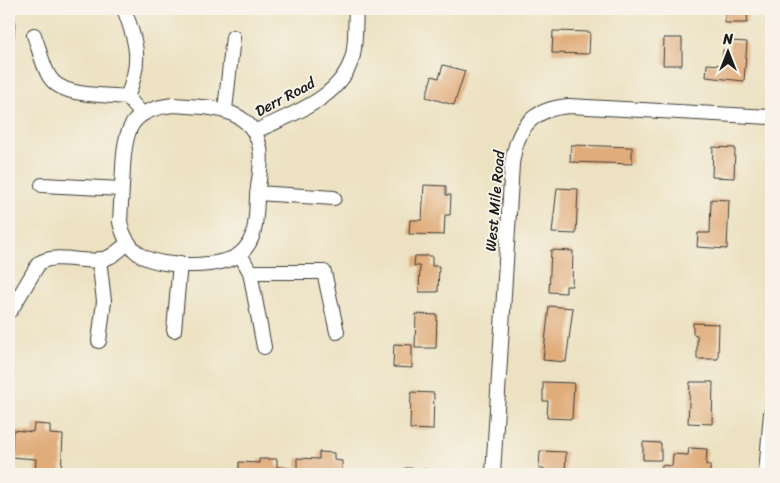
<svg xmlns="http://www.w3.org/2000/svg" width="780" height="483" viewBox="0 0 780 483" font-family="Sriracha,sans-serif">
<style>
.building{fill:#e0ac7a}
.lines{fill:none;stroke-linecap:round;stroke-linejoin:round}
.lane-casing{stroke:#3b3a35;stroke-width:9}
.street-casing{stroke:#3b3a35;stroke-width:16}
.lane{stroke:#fff;stroke-width:7}
.street{stroke:#fff;stroke-width:14}
.labels{text-anchor:middle;dominant-baseline:central;stroke-width:4;stroke-linejoin:round;paint-order:stroke}
.street-label{font-size:15px;fill:#1c1c1c;stroke:#f7f3e8}
</style>
<rect width="100%" height="100%" fill="#f7f3e8"/>
<filter id="ink" filterUnits="userSpaceOnUse"><feTurbulence type="fractalNoise" baseFrequency=".02" numOctaves="2"/><feDisplacementMap in="SourceGraphic" scale="10" xChannelSelector="R" yChannelSelector="G"/><feConvolveMatrix kernelMatrix="1 2 1 2 8 2 1 2 1" color-interpolation-filters="sRGB"/></filter>
<filter id="wash" filterUnits="userSpaceOnUse"><feTurbulence type="fractalNoise" baseFrequency=".0096" numOctaves="4" result="noise"/><feDisplacementMap in="SourceGraphic" scale="20" xChannelSelector="R" yChannelSelector="G"/><feGaussianBlur stdDeviation="1.12" result="paint"/><feColorMatrix in="noise" values="0 0 0 0 0 0 0 0 0 0 0 0 0 0 0 0 0 1.4 0 .05"/><feComposite in="paint" operator="in"/></filter>
<g filter="url(#wash)">
<rect width="100%" height="100%" fill="#ece1c1"/>
<g id="blocks">
<path class="building" d="M725,9H748L747,23H725Z
M553,31L590,32L589,54L552,53Z
M664,38H682V65H663Z
M730,41L747,42L744,81L706,77L707,64L722,65L723,50H729Z
M443,65L465,71L454,105L426,97L432,76L439,78Z
M571,145L632,147V164L570,162Z
M713,147L735,148L734,178L712,177Z
M424,185L446,186V195H451L450,215H445L444,235L409,234L410,220H422Z
M557,188L578,189L576,234L552,233Z
M711,199L729,200L727,249L697,247L698,233H710Z
M551,250L573,251L572,286H566V293L549,292Z
M415,256H432V266H439L438,292H419L420,266H414Z
M549,306L573,308L566,362L543,360Z
M416,314L437,315L436,348H415Z
M693,323L719,324L718,359H697V335L693,334Z
M394,344L412,345V368L393,367Z
M543,382L574,383L572,419L547,418L548,401H543Z
M690,382H713L712,424L688,423Z
M411,392L434,393L433,430L410,429Z
M34,424L50,425V434L63,435L61,474H35L36,459L11,457L13,430L33,432Z
M643,442L661,443V460H643Z
M689,448L707,449L706,465H710V474H661L662,465L672,466L673,454L688,455Z
M540,451L566,452L565,474H545V469H539Z
M319,452L334,453V460L342,461V474H297V458L319,459Z
M259,459H277V467L291,468L290,474H239V462L259,463Z
M405,468L427,469V474H405Z"/>
</g>
</g>
<g filter="url(#ink)">
<use href="#blocks" fill-opacity="0" stroke="#3b3a35" stroke-width="1"/>
<g class="lines">
<defs>
<path id="lane" d="M9,17L11,22L9,48"/>
<path id="street" d="M124,9C137,43 142,61 127,97L142,114
M34,35C39,48 42,64 49,76C61,98 104,94 127,97
M173,105C207,107 252,106 260,148C263,163 258,182 257,197C256,217 257,239 241,253C223,269 162,268 142,256C129,248 123,236 120,222C121,204 122,186 123,168C125,129 130,110 173,105Z
M225,110L233,37
M254,132C291,114 342,99 353,55C356,40 355,24 356,9
M42,185L122,189
M257,193L334,198
M240,254L250,272H324L337,332
M250,272L264,347
M11,310L39,263C59,251 87,267 109,257C116,254 122,247 129,243
M174,330L180,263
M99,341L104,301L99,259
M493,474L512,164C517,128 531,109 569,106L771,117
M766,474L771,413"/>
</defs>
<use href="#lane" class="lane-casing"/>
<use href="#street" class="street-casing"/>
<use href="#lane" class="lane"/>
<use href="#street" class="street"/>
</g>
</g>
<g class="labels">
<g class="street-label">
<text transform="translate(285 97) rotate(-28)">Derr Road</text>
<text transform="translate(495 201) rotate(-85)">West Mile Road</text>
</g>
</g>
<rect width="780" height="483" fill="none" stroke="#f7f3e8" stroke-width="30"/>
<g transform="translate(728 52)" stroke="#f7f3e8" stroke-width="4" paint-order="stroke">
<path d="M0-4L9 19L0 12L-9 19Z" fill="#1c1c1c"/>
<text y="-8" font-size="14" font-weight="bold" text-anchor="middle" fill="#1c1c1c">N</text>
</g>
</svg>
